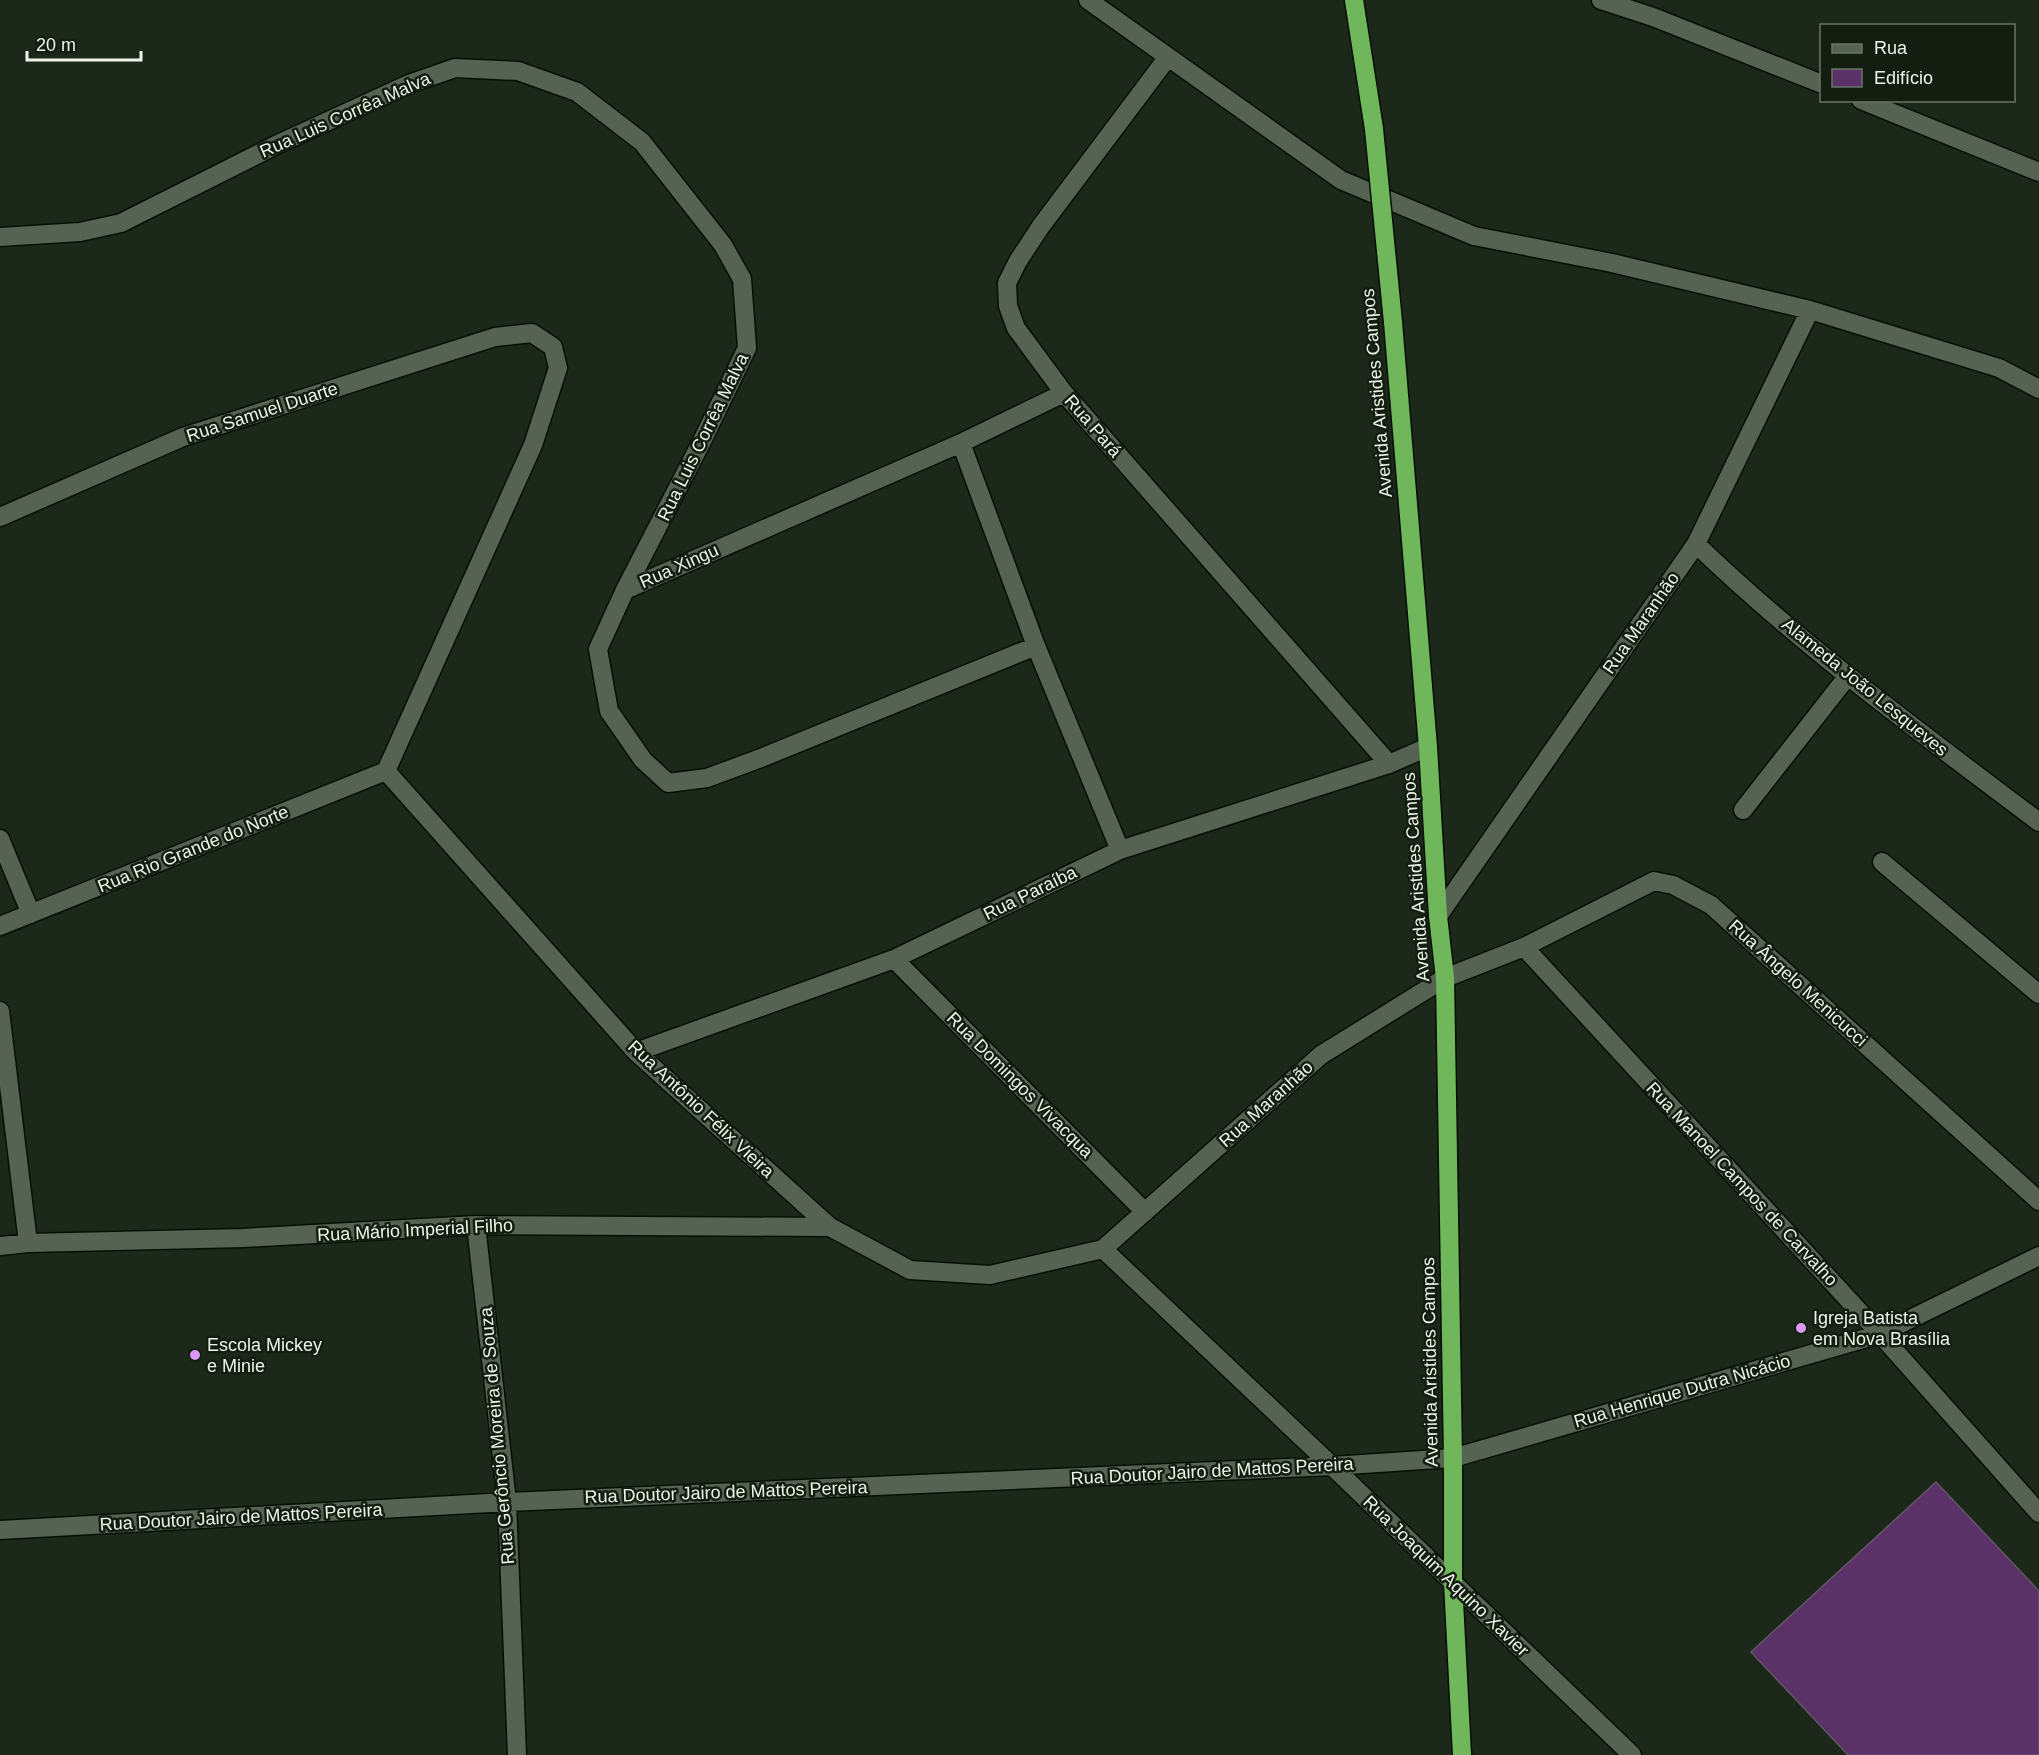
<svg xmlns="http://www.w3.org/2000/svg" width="2039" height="1755" viewBox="0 0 2039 1755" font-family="Helvetica,sans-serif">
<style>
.building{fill:#5a3267;stroke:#635667;stroke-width:1.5}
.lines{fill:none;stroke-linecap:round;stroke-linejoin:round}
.street-casing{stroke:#061004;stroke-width:21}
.highway-casing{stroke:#061004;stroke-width:21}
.street{stroke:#566352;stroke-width:18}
.highway{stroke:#70b75b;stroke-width:18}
.highway-bridge-casing{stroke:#061004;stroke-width:21;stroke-linecap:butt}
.highway-bridge{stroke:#70b75b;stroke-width:18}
.poi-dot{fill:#dc99f4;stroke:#131e10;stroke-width:2}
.labels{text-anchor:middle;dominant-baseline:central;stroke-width:5;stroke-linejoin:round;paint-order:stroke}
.street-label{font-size:18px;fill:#ecf3e9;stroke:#131e10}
.poi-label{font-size:18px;fill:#ecf3e9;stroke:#131e10;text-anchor:start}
</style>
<rect width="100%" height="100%" fill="#1c2819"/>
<path class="building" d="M1936,1482L2039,1591V1755H1848L1751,1652Z"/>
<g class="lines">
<defs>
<path id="street" d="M1088,0L1341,180L1474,236L1612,263L1810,310L1999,368L2039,389
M1601,0L1653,17L1822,84
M1168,57L1041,226L1018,261L1007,283L1008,306L1016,328L1064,393L1389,764
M1861,100L2039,172
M0,237L80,232L121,223L276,145L409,84L455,68L518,71L577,92L642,142L723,245L742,279L747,348L702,441L625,590L598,649L609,711L643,760L668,783L707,778L761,758L1036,646
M961,443L1036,646L1120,850
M0,517L183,437L495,337L532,333L553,347L558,368L533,445L386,771
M1696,544C1802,646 1921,733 2039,822
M625,590L961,443L1064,393
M386,771L636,1052L830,1227L910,1270L990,1275L1103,1249L1321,1055L1445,978L1524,947L1880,1334L2039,1513
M1743,810L1847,677
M0,839L31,914
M1882,862L2039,994
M1438,916L1696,544L1810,310
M0,926L386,771
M1524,947L1654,881L1673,885L1711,905L2039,1201
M894,959L1145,1212
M0,1011L28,1243
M636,1052L894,959L1120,850L1389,764L1428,747
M476,1225L507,1502L517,1755
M0,1246L28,1243L243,1238L476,1225L830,1227
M1103,1249L1332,1466L1632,1755
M0,1530L507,1502L1332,1466L1453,1458L1880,1334L2039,1256"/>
<path id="highway" d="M1354,0L1374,129
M1393,322L1428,747L1438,916L1445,978L1453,1458V1582L1462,1755"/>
</defs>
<use href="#street" class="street-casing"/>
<use href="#highway" class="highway-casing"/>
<use href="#street" class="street"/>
<use href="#highway" class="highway"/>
<defs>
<path id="highway-bridge" d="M1374,129L1393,322"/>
</defs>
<use href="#highway-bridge" class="highway-bridge-casing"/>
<use href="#highway-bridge" class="highway-bridge"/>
</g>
<g class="poi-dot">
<circle cx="1801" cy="1328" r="6"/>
<circle cx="195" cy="1355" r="6"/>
</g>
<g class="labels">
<g class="street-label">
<text transform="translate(345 115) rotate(-24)">Rua Luis Corrêa Malva</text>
<text transform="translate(1377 393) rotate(-95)">Avenida Aristides Campos</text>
<text transform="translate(262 412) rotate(-18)">Rua Samuel Duarte</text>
<text transform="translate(1093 426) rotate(49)">Rua Pará</text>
<text transform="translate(703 437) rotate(-64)">Rua Luis Corrêa Malva</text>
<text transform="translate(679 566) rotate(-24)">Rua Xingu</text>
<text transform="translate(1641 623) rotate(-55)">Rua Maranhão</text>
<text transform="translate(1865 687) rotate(39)">Alameda João Lesqueves</text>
<text transform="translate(193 849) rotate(-22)">Rua Rio Grande do Norte</text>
<text transform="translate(1416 877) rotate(-94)">Avenida Aristides Campos</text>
<text transform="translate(1030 893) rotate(-26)">Rua Paraíba</text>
<text transform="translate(1798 983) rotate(42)">Rua Ângelo Menicucci</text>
<text transform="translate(1020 1085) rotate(45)">Rua Domingos Vivacqua</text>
<text transform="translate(1266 1104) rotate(-42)">Rua Maranhão</text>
<text transform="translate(701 1109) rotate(43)">Rua Antônio Félix Vieira</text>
<text transform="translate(1742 1184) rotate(47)">Rua Manoel Campos de Carvalho</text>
<text transform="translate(415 1230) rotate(-3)">Rua Mário Imperial Filho</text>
<text transform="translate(1430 1362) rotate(-91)">Avenida Aristides Campos</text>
<text transform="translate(1682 1391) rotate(-16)">Rua Henrique Dutra Nicácio</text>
<text transform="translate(497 1436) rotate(-95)">Rua Gerôncio Moreira de Souza</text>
<text transform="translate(1212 1471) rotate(-3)">Rua Doutor Jairo de Mattos Pereira</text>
<text transform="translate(726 1492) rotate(-2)">Rua Doutor Jairo de Mattos Pereira</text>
<text transform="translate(241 1517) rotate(-3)">Rua Doutor Jairo de Mattos Pereira</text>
<text transform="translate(1446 1576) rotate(44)">Rua Joaquim Aquino Xavier</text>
</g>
<g class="poi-label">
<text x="1813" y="1318">Igreja Batista<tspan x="1813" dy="21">em Nova Brasília</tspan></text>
<text x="207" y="1345">Escola Mickey<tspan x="207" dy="21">e Minie</tspan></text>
</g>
</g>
<rect x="1820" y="24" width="195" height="78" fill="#131e10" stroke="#6a7367" stroke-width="1.5"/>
<rect x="1832" y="44" width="30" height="9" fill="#566352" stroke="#6a7367" stroke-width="1.5"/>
<text x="1874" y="54" font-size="18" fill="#ecf3e9">Rua</text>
<rect x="1832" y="69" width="30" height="18" fill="#5a3267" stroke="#6a7367" stroke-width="1.5"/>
<text x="1874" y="84" font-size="18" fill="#ecf3e9">Edifício</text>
<path d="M27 51v9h114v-9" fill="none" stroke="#ecf3e9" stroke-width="3"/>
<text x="36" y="51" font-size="18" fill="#ecf3e9" stroke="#131e10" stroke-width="4.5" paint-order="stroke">20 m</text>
</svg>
